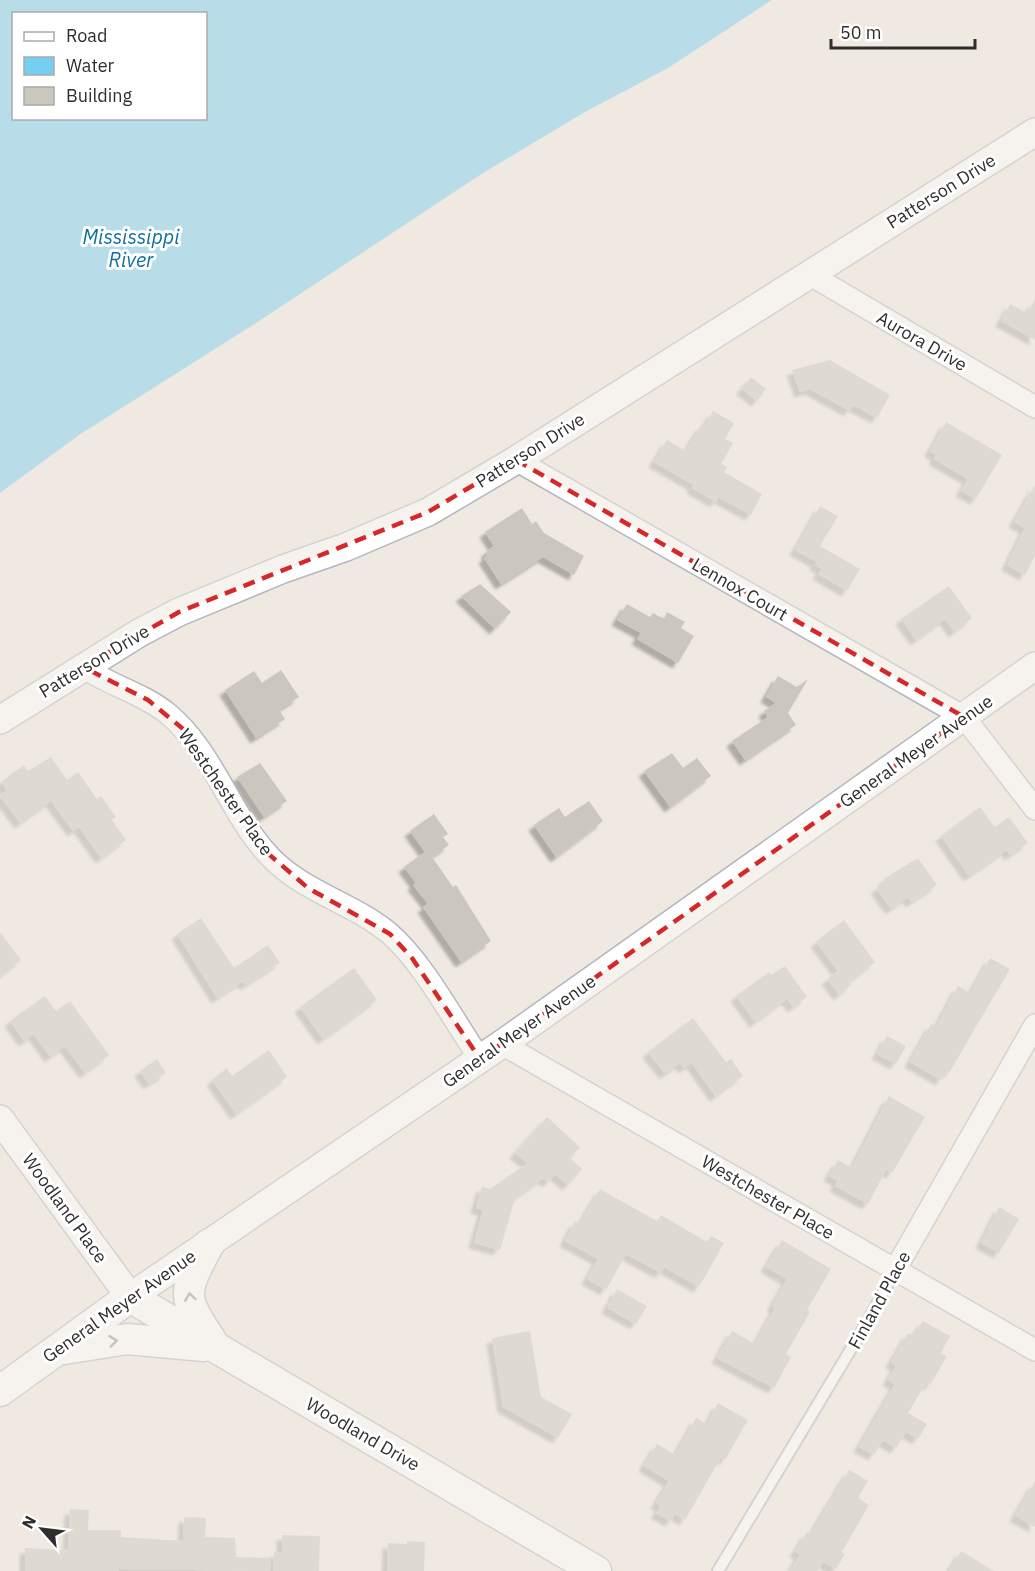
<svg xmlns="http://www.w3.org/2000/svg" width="1035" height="1571" viewBox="0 0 1035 1571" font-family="'IBM Plex Sans',sans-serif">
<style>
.water{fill:#75cff0;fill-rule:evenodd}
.building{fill:#cbc7bf;filter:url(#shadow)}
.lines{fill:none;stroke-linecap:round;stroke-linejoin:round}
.service-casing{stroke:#b4b7c1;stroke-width:14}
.minor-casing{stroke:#b4b7c1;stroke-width:24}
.tertiary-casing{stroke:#b4b7c1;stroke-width:30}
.secondary-casing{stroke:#b4b7c1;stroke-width:33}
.service{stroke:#fff;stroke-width:10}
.minor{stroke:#fff;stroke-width:21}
.tertiary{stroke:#fff;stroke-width:27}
.secondary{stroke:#fff;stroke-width:30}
.oneway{stroke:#969696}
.marked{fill:none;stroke:#d62828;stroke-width:4.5;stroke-dasharray:12 8;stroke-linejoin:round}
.labels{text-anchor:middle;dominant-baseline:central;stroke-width:6;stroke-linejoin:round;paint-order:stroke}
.street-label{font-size:18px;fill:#2e2e2e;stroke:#fff}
.water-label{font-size:20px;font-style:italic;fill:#0d6fa3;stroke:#fff}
</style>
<defs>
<filter id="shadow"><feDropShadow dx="-5.5" dy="5.5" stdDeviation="1.5" flood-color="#0004"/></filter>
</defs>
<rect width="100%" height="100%" fill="#efe9e1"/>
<path class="water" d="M0,0H772L668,68L585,112L483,173L259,321L79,435L0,493ZM14,14H206V118H14Z"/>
<path class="building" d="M1035,299V340L1001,321L1010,304L1027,313Z
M830,360L890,395L877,418L853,405L850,411L810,389L800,392L792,370Z
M751,377L766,389L757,401L742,389Z
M713,411L734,423L725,439L733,443L721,464L727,467L724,472L762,494L751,515L718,497L716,502L692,488L694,485L654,462L667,440L686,451L701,425L704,427Z
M946,422L1002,455L976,499L961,491L968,479L934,459L936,455L930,451Z
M1035,485V556L1025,575L1007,565L1025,528L1014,522Z
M820,506L838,516L820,546L860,569L847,591L818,574L822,569L815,565L817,562L795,550Z
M522,508L532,524L536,521L544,533L584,556L574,575L543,557L501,584L484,558L488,555L486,552L494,546L485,532Z
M480,584L511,612L495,629L461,596Z
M949,586L972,618L954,632L945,619L916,640L901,619Z
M627,604L650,617L653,613L664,619L667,612L685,622L681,628L694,636L678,663L637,639L641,633L617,620Z
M281,670L299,697L279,710L285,719L256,738L225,690L254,671L262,683Z
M778,676L797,687L808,679L788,713L796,725L745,760L732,741L768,717L764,711L776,703L766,697Z
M672,753L683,768L697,758L711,776L670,807L644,771Z
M51,757L67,780L78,772L97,799L101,796L116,817L112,820L126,840L101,858L79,827L73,831L51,801L20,823L0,796L7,790L1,782L24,765L28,771Z
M260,763L287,801L264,817L237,777Z
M589,801L603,821L556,857L534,825L559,808L565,817Z
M980,807L995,827L1009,817L1028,843L1010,855L1007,850L969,876L941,836Z
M434,814L448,834L443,837L449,845L432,857L453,887L456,885L491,941L461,962L423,907L428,904L413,885L416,883L404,867L425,852L410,831Z
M918,858L937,885L911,902L908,897L891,909L876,888L886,882L884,879Z
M201,918L234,968L268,945L280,963L245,985L243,981L217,998L177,934Z
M844,920L875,962L849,982L851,985L839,995L827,979L838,971L816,942Z
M0,932L21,960L0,976Z
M990,958L1010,969L949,1073L946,1071L941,1080L910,1062L931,1024L936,1027L958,986L970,993Z
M785,966L807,997L793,1007L787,999L755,1022L736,996L769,972L771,975Z
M354,968L377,1000L323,1039L300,1007Z
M45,996L56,1011L70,1001L109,1055L85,1073L65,1046L50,1057L34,1034L24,1041L10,1021Z
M693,1018L726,1062L731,1059L743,1076L715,1096L692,1063L684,1068L680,1063L665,1074L648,1052Z
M887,1036L906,1046L896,1064L877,1054Z
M269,1050L287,1077L236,1114L212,1080L227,1068L232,1076Z
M157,1059L166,1073L149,1084L140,1071Z
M889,1096L925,1117L892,1173L886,1170L868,1204L835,1186L838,1181L829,1176L838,1160L852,1168Z
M547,1117L580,1147L570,1158L582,1169L568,1185L555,1174L548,1182L543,1178L515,1198L500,1250L474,1243L483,1210L476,1208L482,1186L490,1189L528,1163L515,1153Z
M600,1189L657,1221L661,1215L707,1242L711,1236L724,1243L699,1287L664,1267L661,1273L626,1254L606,1290L587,1279L598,1259L565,1241L575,1221L580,1224Z
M999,1207L1019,1219L999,1253L981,1243Z
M782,1240L831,1269L807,1310L810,1312L786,1354L791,1357L774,1388L717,1358L732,1331L755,1344L775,1308L772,1306L787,1279L766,1267Z
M617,1289L647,1306L636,1324L607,1308Z
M923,1321L950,1336L941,1353L947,1356L930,1385L926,1383L908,1413L927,1424L918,1439L906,1432L896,1448L883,1440L874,1455L859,1447L895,1384L888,1380L896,1366L891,1362L908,1333L913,1336Z
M530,1331L541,1397L572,1414L558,1438L503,1407L492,1338Z
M718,1403L748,1420L725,1460L721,1457L685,1520L675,1514L671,1521L656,1513L661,1506L656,1503L669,1481L644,1466L657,1444L675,1455L696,1418L707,1424Z
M849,1470L868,1481L858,1498L869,1505L842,1552L845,1554L836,1569L823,1562L818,1571H790L800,1554L795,1552L807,1532L811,1534Z
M1035,1481V1527L1015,1516Z
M70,1509L89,1510L88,1530H121V1537L183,1541L184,1517L206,1518L205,1537L235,1538L236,1557L271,1558L270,1571L119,1569V1571H25V1548L68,1550Z
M282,1535L320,1536L319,1571H273L274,1552H282Z
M407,1541L425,1542L424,1571H387L388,1543L407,1544Z
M961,1551L994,1571H949Z"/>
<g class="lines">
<defs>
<path id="service" d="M718,1571L869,1319L895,1270"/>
<path id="minor" d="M809,274L1035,407
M516,460L964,717L1035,809
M83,667C109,685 142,693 167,713C211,749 228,808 264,850C298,891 350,901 389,933C423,962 454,1021 480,1059
M502,1044L1035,1350
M895,1270L1035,1025"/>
<path id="tertiary" d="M0,720L139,633L179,612L283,569L346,547L428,512L516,460L1035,132
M0,1119L130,1297L502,1044L1035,666"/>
<path id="secondary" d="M209,1244C181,1296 182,1296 214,1345
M64,1349L127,1339L204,1346
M0,1391L130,1297L596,1571"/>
</defs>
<use href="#service" class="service-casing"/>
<use href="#minor" class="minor-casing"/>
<use href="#tertiary" class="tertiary-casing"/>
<use href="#secondary" class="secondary-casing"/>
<use href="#service" class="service"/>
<use href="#minor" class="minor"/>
<use href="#tertiary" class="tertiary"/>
<use href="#secondary" class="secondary"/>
</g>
<defs><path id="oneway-chevron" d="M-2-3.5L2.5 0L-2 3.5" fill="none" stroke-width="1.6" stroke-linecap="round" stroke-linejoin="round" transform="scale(1.5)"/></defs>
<g class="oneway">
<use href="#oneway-chevron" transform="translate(190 1297) rotate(-98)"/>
<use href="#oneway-chevron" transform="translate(113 1341) rotate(-7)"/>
</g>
<path d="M0 0H1035V1571H0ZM516,460L964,717L480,1059L412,958L390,934L308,888L264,850L188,733L148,700L83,667L179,612L428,512Z" fill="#efe9e1" fill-opacity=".55" fill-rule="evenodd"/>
<path class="marked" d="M516,460L964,717L480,1059L412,958L390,934L308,888L264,850L188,733L148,700L83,667L179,612L428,512Z"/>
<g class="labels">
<g class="street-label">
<text transform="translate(941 191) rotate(-32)">Patterson Drive</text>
<text transform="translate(922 341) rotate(30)">Aurora Drive</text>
<text transform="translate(530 450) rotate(-32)">Patterson Drive</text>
<text transform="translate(740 589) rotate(30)">Lennox Court</text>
<text transform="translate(94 661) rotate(-31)">Patterson Drive</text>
<text transform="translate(916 751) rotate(-35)">General Meyer Avenue</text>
<text transform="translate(226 792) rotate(55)">Westchester Place</text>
<text transform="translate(519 1031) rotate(-35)">General Meyer Avenue</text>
<text transform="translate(768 1197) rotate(30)">Westchester Place</text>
<text transform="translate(65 1208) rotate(54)">Woodland Place</text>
<text transform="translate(879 1300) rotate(-61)">Finland Place</text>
<text transform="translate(119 1306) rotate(-35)">General Meyer Avenue</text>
<text transform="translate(363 1434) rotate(30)">Woodland Drive</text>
</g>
<g class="water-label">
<text x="131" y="236">Mississippi<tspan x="131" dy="23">River</tspan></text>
</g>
</g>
<rect x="12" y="12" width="195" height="108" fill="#ffffff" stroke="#ababab" stroke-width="1.5"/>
<rect x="24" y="32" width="30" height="9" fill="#ffffff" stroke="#ababab" stroke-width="1.5"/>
<text x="66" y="42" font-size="18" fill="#2e2e2e">Road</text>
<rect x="24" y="57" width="30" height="18" fill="#75cff0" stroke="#ababab" stroke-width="1.5"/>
<text x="66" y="72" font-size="18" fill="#2e2e2e">Water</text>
<rect x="24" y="87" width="30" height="18" fill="#cbc7bf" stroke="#ababab" stroke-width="1.5"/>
<text x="66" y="102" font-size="18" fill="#2e2e2e">Building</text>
<g transform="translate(42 1529) rotate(298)" stroke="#ffffff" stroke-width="4.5" paint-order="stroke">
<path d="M0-4.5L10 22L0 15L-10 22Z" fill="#2e2e2e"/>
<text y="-9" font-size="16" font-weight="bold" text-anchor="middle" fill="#2e2e2e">N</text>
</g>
<path d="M831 39v9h144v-9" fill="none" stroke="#2e2e2e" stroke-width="3"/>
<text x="840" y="39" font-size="18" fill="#2e2e2e" stroke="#ffffff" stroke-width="4.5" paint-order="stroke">50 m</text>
</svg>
